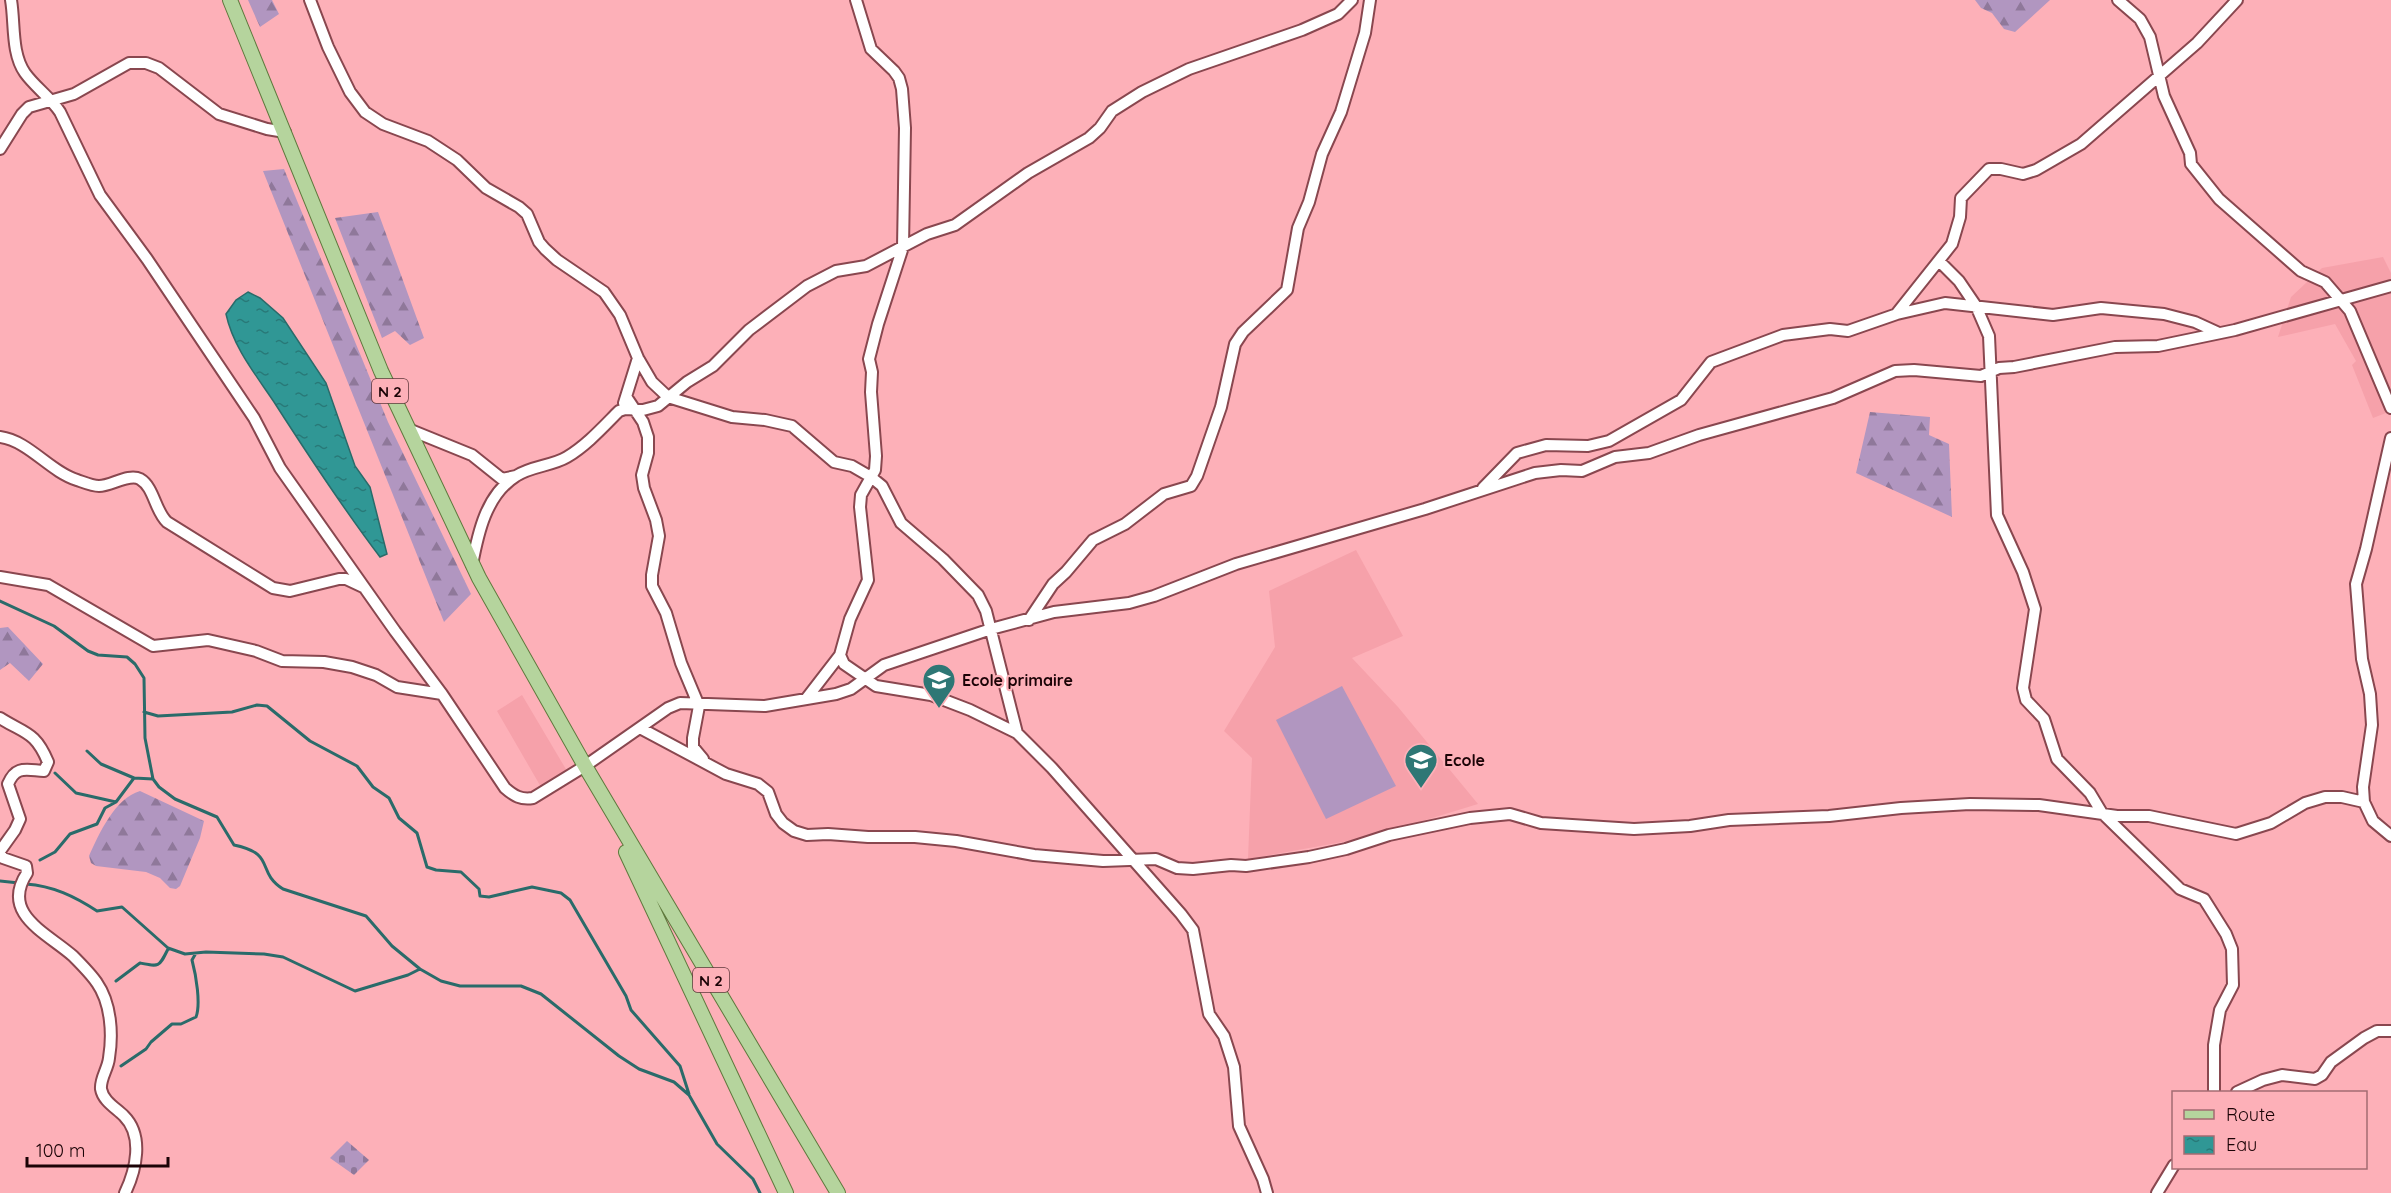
<svg xmlns="http://www.w3.org/2000/svg" width="2391" height="1193" viewBox="0 0 2391 1193" font-family="Quicksand,sans-serif">
<style>
.built{fill:#f6a1aa}
.forest{fill:url(#forest-firs)}
.cemetery{fill:url(#cemetery-stones)}
.garden{fill:#b196c0}
.water{fill:url(#water-ripples);stroke:#2a6b6a;stroke-width:1.5}
.lines{fill:none;stroke-linecap:round;stroke-linejoin:round}
.stream{stroke:#2a6b6a;stroke-width:3}
.minor-casing{stroke:#89474f;stroke-width:14}
.major-casing{stroke:#5f793d;stroke-width:16}
.minor{stroke:#fff;stroke-width:10}
.major{stroke:#b5d49d;stroke-width:14}
.labels{text-anchor:middle;dominant-baseline:central;stroke-width:4.5;stroke-linejoin:round;paint-order:stroke}
.shield{fill:#fdb0b8;stroke:#5f373b;stroke-width:1.5}
.shield-label{font-size:15px;font-weight:bold;fill:#1b0306}
.poi-label{font-size:16px;font-weight:bold;fill:#1b0306;stroke:#fdb0b8;text-anchor:start}
</style>
<defs>
<pattern id="forest-firs" width="22" height="20" patternUnits="userSpaceOnUse" patternTransform="scale(1.5)"><rect width="22" height="20" fill="#b196c0"/><path d="M5 1l3.5 6h-7zM16 11l3.5 6h-7z" fill="#8f789a"/></pattern>
<pattern id="cemetery-stones" width="16" height="16" patternUnits="userSpaceOnUse" patternTransform="scale(1.5)"><rect width="16" height="16" fill="#b196c0"/><path d="M2 7V4a2 2 0 0 1 4 0v3zM10 15v-3a2 2 0 0 1 4 0v3z" fill="#8f789a"/></pattern>
<pattern id="water-ripples" width="26" height="14" patternUnits="userSpaceOnUse" patternTransform="scale(1.5)"><rect width="26" height="14" fill="#309795"/><path d="M2 4q2-2 4 0t4 0M15 11q2-2 4 0t4 0" fill="none" stroke="#287978"/></pattern>
</defs>
<rect width="100%" height="100%" fill="#fdb0b8"/>
<path class="built" d="M2383,257L2391,273V411L2373,418L2352,365L2356,361L2335,324L2278,337L2291,297L2322,268Z
M1356,550L1403,636L1352,658L1398,707L1478,804L1370,837L1248,859L1252,758L1224,731L1275,647L1269,591Z
M522,695L567,771L541,787L497,711Z"/>
<path class="forest" d="M248,0H272L279,14L260,27Z
M1975,0H2050L2015,32L2004,29L1992,13L1981,8Z
M284,169L388,422L471,594L444,622L263,171Z
M378,212L424,338L410,345L395,331L382,338L335,218Z
M1870,412L1930,417L1929,435L1949,444L1952,517L1856,473Z
M8,627L43,664L29,681L10,663L0,670V628Z
M140,791L204,821L200,838L180,886L176,889L170,888L160,878L146,872L96,866L91,863L89,856C99,834 115,798 140,791Z"/>
<path class="cemetery" d="M347,1141L369,1160L354,1175L330,1158Z"/>
<path class="garden" d="M1342,686L1396,786L1326,819L1276,720Z"/>
<path class="water" d="M248,292L260,298L283,318L326,383L355,466L370,487L387,554L380,557C342,507 308,455 274,402C256,375 233,347 226,314L236,300Z"/>
<g class="lines">
<path class="stream" d="M0,601L54,626L88,651L98,655L127,657L135,664L144,678L145,738L153,779L159,787L175,799L217,817L234,845C277,854 255,871 283,889L366,916L392,946L420,969L441,981L460,986H521L541,994L619,1056L639,1069L674,1082L689,1095L717,1144L753,1179L760,1193
M144,712L158,716L232,712L257,705L267,706L310,741L357,766L373,787L389,798L399,818L417,833L427,867L436,870L461,872L479,889L480,896L489,897L532,887L561,893L570,900L626,996L631,1010L680,1066L689,1094
M87,751L101,764L134,778
M55,773L76,793L116,802
M40,860L55,852L70,834L97,824L105,808L116,802L134,778L153,779
M0,881L19,883
M26,884C53,886 74,896 97,911L122,907L168,948L185,954L206,952L264,954L283,957L355,991L408,975L420,969
M116,981L140,963C160,967 159,967 168,949
M121,1066L146,1049L151,1042L172,1024H181L196,1017C201,1004 196,975 192,960L196,953"/>
<defs>
<path id="minor" d="M11,0C15,23 11,53 25,73C35,87 50,97 60,112L100,195L147,259L254,418L280,468L395,631L442,694L505,788C514,796 521,800 533,798L585,766L668,708L680,703L765,706L836,694L851,689L884,665L991,629L1054,612L1129,603L1154,596L1236,564L1425,509L1535,473L1561,470L1582,471L1615,457L1649,453L1699,435L1833,398L1895,371L1914,370L1981,376L1999,368L2014,367L2115,347L2158,346L2235,330L2391,286
M310,0L328,47L350,92L365,112L383,124L428,141L457,160L486,188L519,207L527,214L539,242L545,249L557,260L604,292L620,315L638,358L652,382L668,397L732,417L765,420L792,426L834,462L852,466L871,477L882,486L901,523L943,559L978,595L986,611L1017,733
M856,0L871,49L894,71L899,78L902,89L905,128L903,247L878,324L869,359L872,372L871,392L876,456L875,470L861,495L860,507L868,580L850,619L840,655L844,664L876,686L931,695L970,710L1017,733L1052,768L1181,914L1193,930L1209,1014L1224,1036L1234,1067L1239,1126L1263,1179L1267,1193
M2118,0L2140,19L2150,37L2164,96L2190,153L2191,164L2219,199L2301,271L2325,282L2350,311L2391,408
M0,149L22,114L29,107L74,94L129,63H146L159,68L219,114L267,129L285,132
M1940,262L1959,281L1976,306L1989,336L1997,515L2023,572L2035,609L2023,688L2026,700L2044,719L2057,759L2090,793L2102,813L2174,883L2180,889L2204,899L2226,934L2232,949L2233,985L2220,1010L2214,1045V1092
M1897,313L1952,244L1960,217L1961,198L1989,169H2001L2023,174L2036,170L2081,144L2197,43L2237,0
M627,398L643,422L648,437V453L642,475L644,488L656,520L659,536L652,575V586L666,613L681,663L699,706L693,738V747L703,759
M624,403L638,358
M408,429L472,455L502,479L516,476
M0,437C29,441 49,471 77,480C83,482 92,486 99,486C111,486 129,473 140,479C154,487 155,511 167,522L273,588L290,591L339,579H346L363,587
M2391,438L2366,549L2356,584L2362,659L2370,694L2372,725L2363,787L2364,802L2373,821L2391,836
M1483,488L1517,453L1546,445L1588,446L1609,441L1681,400L1711,362L1783,335L1830,329L1848,331L1897,314L1945,303L2053,315L2101,308L2164,314L2195,322L2219,333
M472,565C478,533 486,495 516,476C531,466 552,466 567,457C587,445 603,427 619,411L625,409L643,410L658,406L687,382L713,366L749,330L807,286L836,271L866,266L927,234L955,225L1028,173L1089,138L1100,128L1112,111L1142,92L1189,69L1302,30L1338,14L1352,0
M0,577L48,585L153,646L208,640L256,651L282,661L324,662L352,667L376,675L397,687L442,694
M1029,620L1053,584L1066,572L1093,540L1125,524L1164,494L1191,486L1197,476L1221,407L1235,344L1243,332L1287,290L1298,228L1309,202L1322,154L1341,112L1365,33L1370,0
M806,699L840,655
M0,718C25,734 35,731 48,762L44,771C26,770 16,765 8,784L20,819L15,830L0,851
M640,728L726,774L758,784L768,792L776,814L783,823L794,831L807,835L828,834L868,837H915L956,841L1034,855L1103,861L1156,859L1177,868L1193,869L1231,865L1246,866L1309,857L1346,849L1389,835L1470,818L1510,814L1541,823L1634,829L1690,826L1729,820L1829,816L1901,808L1970,804L2039,805L2117,816H2149L2236,834L2271,823L2305,803L2325,797H2342L2364,802
M0,853L3,858L26,866L27,873C0,914 47,933 73,956C81,964 91,974 97,983C111,1003 113,1034 109,1058C108,1069 100,1078 101,1089C103,1101 116,1108 124,1116C144,1136 136,1170 125,1193
M2237,1092L2263,1080L2282,1075L2315,1079L2322,1075L2331,1062L2364,1038L2377,1031H2391
M2157,1193L2174,1165"/>
<path id="major" d="M230,0L381,371L479,578L585,766L838,1193
M626,852L786,1193"/>
</defs>
<use href="#minor" class="minor-casing"/>
<use href="#major" class="major-casing"/>
<use href="#minor" class="minor"/>
<use href="#major" class="major"/>
</g>
<defs>
<symbol id="school-pin" viewBox="-11 -11 22 30"><path d="M0 17L-7.5 6A9.5 9.5 0 1 1 7.5 6Z" fill="#2e7775" stroke="#fdb0b8"/><path d="M0-5L7-2L0 1L-7-2ZM-4 1L0 2.5L4 1V4Q0 6-4 4Z" fill="#fff"/></symbol>
</defs>
<g fill-rule="evenodd">
<use href="#school-pin" x="920" y="661" width="38" height="52"/>
<use href="#school-pin" x="1402" y="741" width="38" height="52"/>
</g>
<g class="labels">
<g class="shield">
<rect x="372" y="379" width="36" height="24" rx="4.5"/>
<rect x="693" y="968" width="36" height="24" rx="4.5"/>
</g>
<g class="shield-label">
<text x="390" y="391">N 2</text>
<text x="711" y="980">N 2</text>
</g>
<g class="poi-label">
<text x="962" y="680">Ecole primaire</text>
<text x="1444" y="760">Ecole</text>
</g>
</g>
<rect x="2172" y="1091" width="195" height="78" fill="#fdb0b8" stroke="#a36b71" stroke-width="1.5"/>
<rect x="2184" y="1110" width="30" height="9" fill="#b5d49d" stroke="#a36b71" stroke-width="1.5"/>
<text x="2226" y="1121" font-size="18" fill="#1b0306">Route</text>
<rect x="2184" y="1136" width="30" height="18" fill="url(#water-ripples)" stroke="#a36b71" stroke-width="1.5"/>
<text x="2226" y="1151" font-size="18" fill="#1b0306">Eau</text>
<path d="M27 1157v9h141v-9" fill="none" stroke="#1b0306" stroke-width="3"/>
<text x="36" y="1157" font-size="18" fill="#1b0306" stroke="#fdb0b8" stroke-width="4.5" paint-order="stroke">100 m</text>
</svg>
